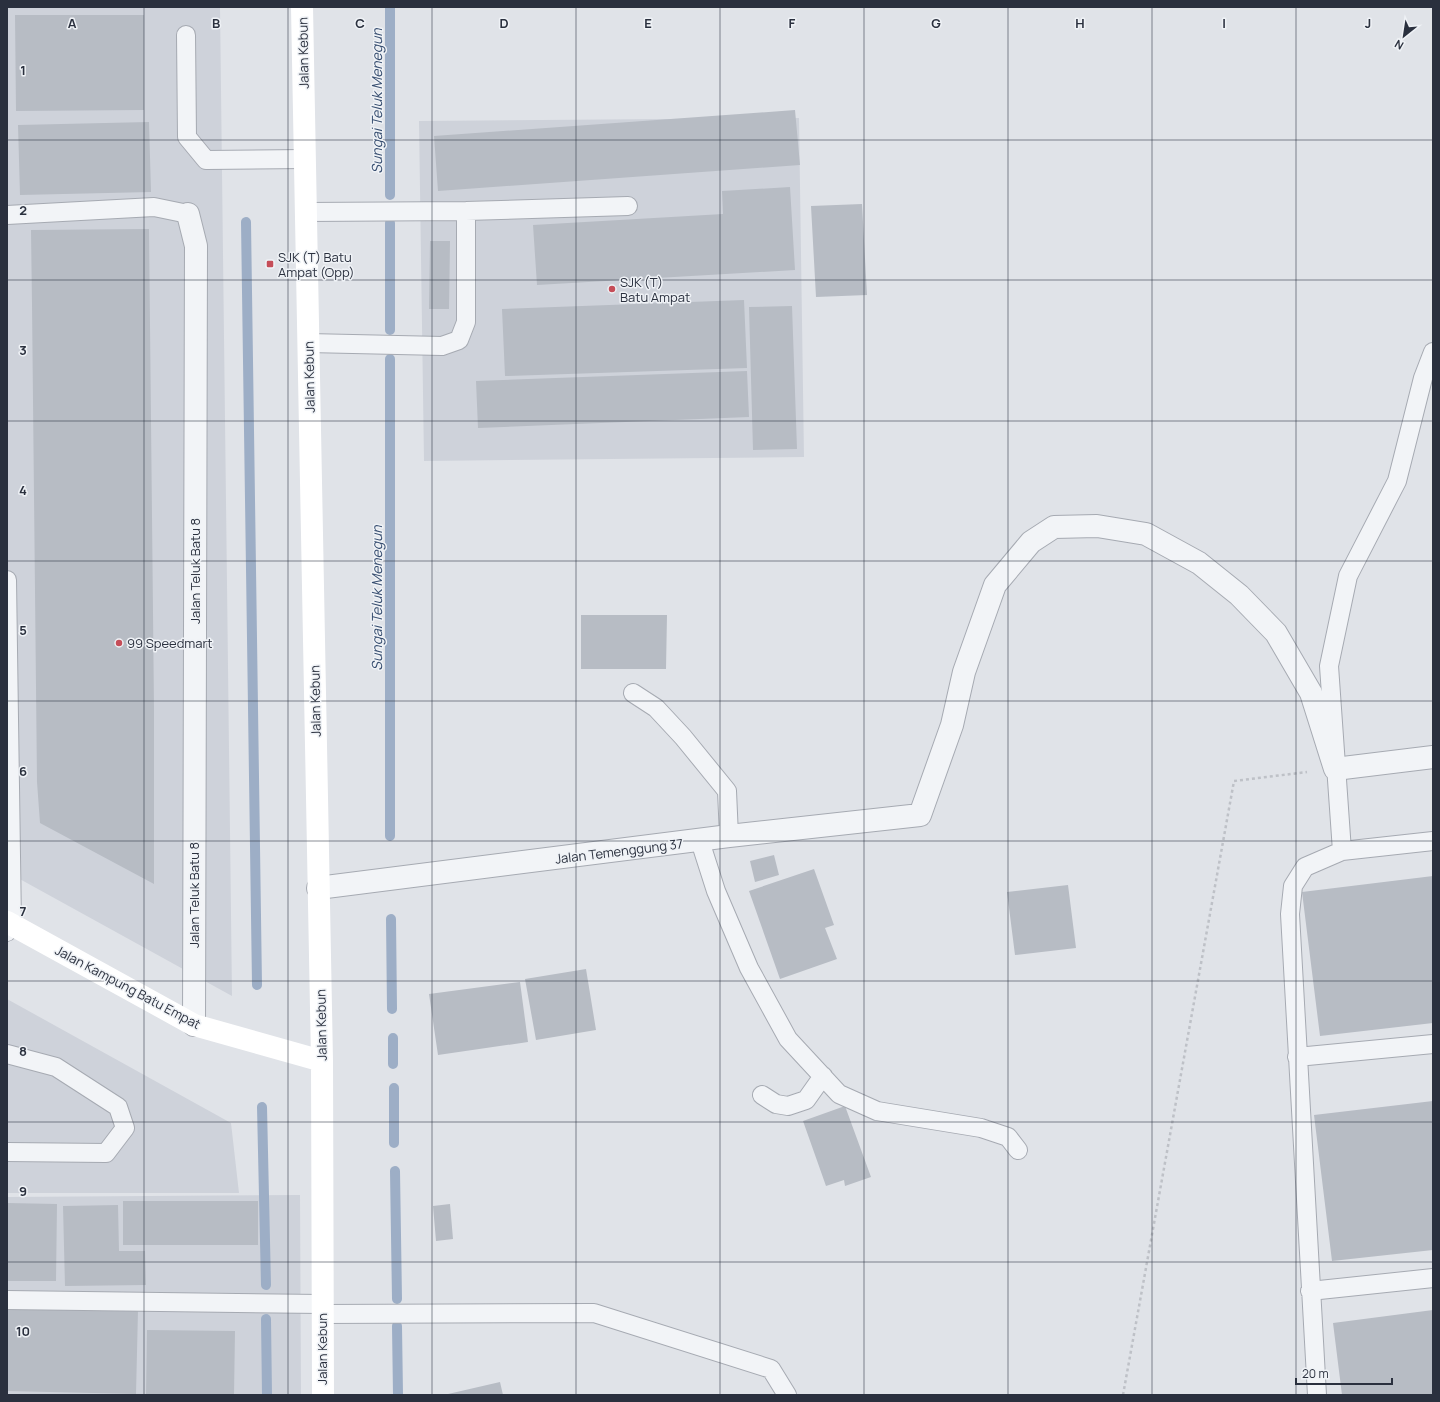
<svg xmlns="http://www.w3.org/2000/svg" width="1440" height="1402" viewBox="0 0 1440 1402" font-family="Manrope,sans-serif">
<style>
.built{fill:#ced2da}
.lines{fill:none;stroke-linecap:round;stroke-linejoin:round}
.stream{stroke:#9daec6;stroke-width:10}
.building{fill:#b7bcc4}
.lane-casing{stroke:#a6aab2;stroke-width:20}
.street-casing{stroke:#a6aab2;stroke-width:24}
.path{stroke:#bec1c7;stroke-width:2.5;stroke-dasharray:3 3;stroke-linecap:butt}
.lane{stroke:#f2f4f7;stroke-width:18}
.street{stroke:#f2f4f7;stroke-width:22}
.secondary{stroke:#fff;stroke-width:22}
.grid{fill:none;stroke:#2a303e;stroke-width:1;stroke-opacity:0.55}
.poi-dot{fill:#c54d58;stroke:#eff2f6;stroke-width:1.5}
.labels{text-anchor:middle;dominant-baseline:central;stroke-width:3;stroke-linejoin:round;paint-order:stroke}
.street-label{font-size:13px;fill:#2a303e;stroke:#eff2f6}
.poi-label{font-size:13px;fill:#2a303e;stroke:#eff2f6;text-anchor:start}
.water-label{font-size:14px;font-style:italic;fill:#364d6f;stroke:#eff2f6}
.grid-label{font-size:13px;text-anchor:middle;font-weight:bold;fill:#2a303e;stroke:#eff2f6;stroke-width:3;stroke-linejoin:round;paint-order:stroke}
</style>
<rect width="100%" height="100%" fill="#e0e3e8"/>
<path class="built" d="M7,7H220L232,996L7,872Z
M799,118L804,457L424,461L419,121Z
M7,999L231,1123L239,1193H7Z
M300,1195L301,1395H7V1197Z"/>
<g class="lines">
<path class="stream" d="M390,195V7
M246,222L257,985
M390,330V223
M390,836V359
M391,919L392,1009
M393,1038V1064
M394,1088V1143
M262,1107L266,1285
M395,1171L397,1299
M266,1319L267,1395
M397,1326L398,1395"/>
</g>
<path class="building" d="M15,15H144V110L16,111Z
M795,110L800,165L438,191L434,136Z
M149,122L151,192L20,195L18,125Z
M790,187L795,270L537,285L533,225L723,214L722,191Z
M862,204L867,295L816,297L811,206Z
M149,229L154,708V884L40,823L37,782L32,304L31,230Z
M430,241H450L449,309H429Z
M744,300L747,368L505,376L502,309Z
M792,306L797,449L753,450L749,307Z
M747,371L749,417L478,428L476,381Z
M581,615H667L666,669H581Z
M774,855L779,875L755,882L750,861Z
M814,869L834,925L825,928L837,959L780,979L749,891Z
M1433,876V1023L1320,1036L1302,892Z
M1068,885L1076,948L1015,955L1007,892Z
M586,969L596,1030L536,1040L525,979Z
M520,982L528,1042L438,1055L429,994Z
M1433,1101V1250L1332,1261L1314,1115Z
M845,1106L871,1177L845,1186L844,1180L826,1186L803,1121Z
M123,1201H258V1245H123Z
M7,1203L57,1204L56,1281H7Z
M450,1204L453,1239L436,1241L433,1206Z
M118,1205L119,1251H145L146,1285L65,1286L63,1206Z
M7,1307L138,1310L136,1394L7,1391Z
M1433,1310V1395H1342L1333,1323Z
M147,1330L235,1331L234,1395H146Z
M500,1382L503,1395H448V1394Z"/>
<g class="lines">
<defs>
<path id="lane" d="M186,35L187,137L206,160L305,159
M306,212L466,211L628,206
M7,215L154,207L188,214
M308,343L442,346L459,340L466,322V211
M7,580L12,925L7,932
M633,693L656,708L683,737L727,791L729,836
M700,841L716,891L749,968L788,1039L839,1094L877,1111L981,1128L1008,1137L1018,1150
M1342,851L1329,666L1348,576L1397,481L1423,378L1433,352
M7,1054L56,1067L118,1107L125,1128L106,1153L7,1152
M1297,1057L1433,1044
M762,1095L776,1104L788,1106L806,1100L823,1076
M1310,1291L1433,1278
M7,1300L322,1304
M322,1314L594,1313L771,1369L787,1395
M1317,1395L1290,914L1293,886L1305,867L1342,851L1433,841"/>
<path id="street" d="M188,214L196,246L194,1025
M318,888L729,836L920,815L952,725L964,672L995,585L1031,542L1054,527L1097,526L1146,534L1199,563L1239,595L1276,633L1311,693L1335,769L1433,757"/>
</defs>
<use href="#lane" class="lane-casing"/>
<use href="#street" class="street-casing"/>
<path class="path" d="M1123,1395L1234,781L1307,772"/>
<use href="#lane" class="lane"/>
<use href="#street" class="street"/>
<path class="secondary" d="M302,7L322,1061L323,1395
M7,922L194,1025L322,1061"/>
</g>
<path class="grid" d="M144,7V1395M288,7V1395M432,7V1395M576,7V1395M720,7V1395M864,7V1395M1008,7V1395M1152,7V1395M1296,7V1395M7,140H1433M7,280H1433M7,421H1433M7,561H1433M7,701H1433M7,841H1433M7,981H1433M7,1122H1433M7,1262H1433"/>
<g class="poi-dot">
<rect x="266" y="260" width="8" height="8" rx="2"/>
<circle cx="612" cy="289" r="4"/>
<circle cx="119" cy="643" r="4"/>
</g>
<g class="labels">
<g class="street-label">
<text transform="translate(303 53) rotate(-91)">Jalan Kebun</text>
<text transform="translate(309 377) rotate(-91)">Jalan Kebun</text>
<text transform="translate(195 571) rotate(-90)">Jalan Teluk Batu 8</text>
<text transform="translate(315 701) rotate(-91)">Jalan Kebun</text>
<text transform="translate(619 851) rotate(-7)">Jalan Temenggung 37</text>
<text transform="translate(194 895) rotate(-90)">Jalan Teluk Batu 8</text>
<text transform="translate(128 987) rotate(28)">Jalan Kampung Batu Empat</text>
<text transform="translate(321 1025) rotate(-91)">Jalan Kebun</text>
<text transform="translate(322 1349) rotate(-90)">Jalan Kebun</text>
</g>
<g class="poi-label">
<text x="278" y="257">SJK (T) Batu<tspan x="278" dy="15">Ampat (Opp)</tspan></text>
<text x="620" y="282">SJK (T)<tspan x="620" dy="15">Batu Ampat</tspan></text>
<text x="127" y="643">99 Speedmart</text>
</g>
<g class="water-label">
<text transform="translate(376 101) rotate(-90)">Sungai Teluk Menegun</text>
<text transform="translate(376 598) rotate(-90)">Sungai Teluk Menegun</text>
</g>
</g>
<g class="grid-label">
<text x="72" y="28">A</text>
<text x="216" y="28">B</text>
<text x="360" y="28">C</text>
<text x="504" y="28">D</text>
<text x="648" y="28">E</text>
<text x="792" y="28">F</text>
<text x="936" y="28">G</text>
<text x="1080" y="28">H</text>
<text x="1224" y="28">I</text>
<text x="1368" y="28">J</text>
<text x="23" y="75">1</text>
<text x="23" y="215">2</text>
<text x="23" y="355">3</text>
<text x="23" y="495">4</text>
<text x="23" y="635">5</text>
<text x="23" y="776">6</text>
<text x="23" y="916">7</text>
<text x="23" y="1056">8</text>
<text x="23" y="1196">9</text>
<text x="23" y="1336">10</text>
</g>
<rect width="1440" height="1402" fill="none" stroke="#2a303e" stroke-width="16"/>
<g transform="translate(1404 36) rotate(210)" stroke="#eff2f6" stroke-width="3" paint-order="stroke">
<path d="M0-3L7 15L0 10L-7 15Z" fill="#2a303e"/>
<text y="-6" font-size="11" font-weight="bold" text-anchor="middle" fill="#2a303e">N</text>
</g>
<path d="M1296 1378v6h96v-6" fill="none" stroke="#2a303e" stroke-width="2"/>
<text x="1302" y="1378" font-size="12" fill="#2a303e" stroke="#eff2f6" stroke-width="3" paint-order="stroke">20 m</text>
</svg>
